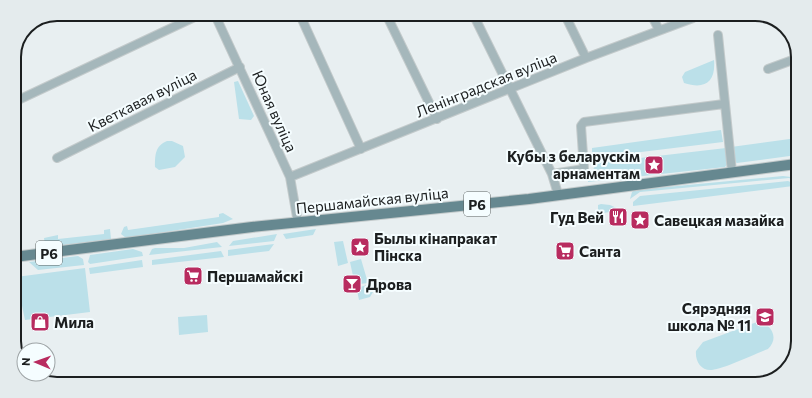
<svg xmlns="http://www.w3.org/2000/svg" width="812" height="398" viewBox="0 0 812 398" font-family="Commissioner,sans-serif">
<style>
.green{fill:#bbe0e9}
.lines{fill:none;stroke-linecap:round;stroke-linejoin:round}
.minor-casing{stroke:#c3cacb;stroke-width:10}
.major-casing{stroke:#c3cacb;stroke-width:12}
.minor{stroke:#a5b7bb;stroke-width:8}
.major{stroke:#668890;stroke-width:10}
.labels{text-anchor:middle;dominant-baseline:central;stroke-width:4;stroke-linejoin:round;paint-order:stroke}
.shield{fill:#f5fdff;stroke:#5d6263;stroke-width:1}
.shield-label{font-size:14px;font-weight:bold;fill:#1c1f20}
.street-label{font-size:15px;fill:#1c1f20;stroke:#f5fdff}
.poi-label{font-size:15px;font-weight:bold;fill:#1c1f20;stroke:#f5fdff;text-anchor:start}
.rim{fill:none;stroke:#1c1f20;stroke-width:2}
</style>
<rect width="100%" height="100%" fill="#e8eff1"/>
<path class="green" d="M714,60C716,82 705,90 684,83L682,77L685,72Z
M238,81L254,116L251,120L239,119L234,82Z
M721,130L723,142L592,158V148Z
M797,138V155L737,163L735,162L731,147Z
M167,141H172L183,146L185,157L175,167L159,170L155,167C155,155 155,146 167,141Z
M726,148L728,163L725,167L588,182V178L597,163Z
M783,176L791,177L796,181L789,178L640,192L630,199L632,192L635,190Z
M788,181L793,183V186L633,206V202L640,196Z
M601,204L610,205L621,210L598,214V205Z
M223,213L233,219L223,223L126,238L121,234L124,227L127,226L128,230L219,217V214Z
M110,229L111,239L48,247L45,245L44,238L58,235V239L104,234V230Z
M316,229L313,235L286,239L283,234Z
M277,234L274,241L229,246L233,241Z
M343,241L348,263L338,266L334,242Z
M217,242L222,247L149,255L152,249L155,248H184Z
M274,244L269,251L228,256V250Z
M133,249L142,252L143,256L90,264L88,262L90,255Z
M221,251L224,257L152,265V260Z
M78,256L83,259L84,265L38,270L29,262Z
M361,259L368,283L360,284L358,276H353L350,262Z
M142,260L143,267L90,274L89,268Z
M85,268L90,312L25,320L16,277Z
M371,284L373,292L370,297L359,300L357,290H360V287Z
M207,315L208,332L179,335L178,317Z
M757,322L767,325C775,332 776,341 768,349C755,354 724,369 712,370C701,371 695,361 696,351L703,342Z"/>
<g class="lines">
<defs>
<path id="minor" d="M215,15L290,177L298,223
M300,15L361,149
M387,16L437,119
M474,16L552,174L558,194
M566,17L586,58
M653,18L659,30
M718,35L732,172
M768,69L798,58
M14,102L199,15
M57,158L240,67
M552,174L584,169L581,126L584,122L724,104
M290,177L586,58L693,18
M14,332L19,359"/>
<path id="major" d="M14,257L252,227L529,199L796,164"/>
</defs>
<use href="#minor" class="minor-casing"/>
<use href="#major" class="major-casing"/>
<use href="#minor" class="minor"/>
<use href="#major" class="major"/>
</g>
<defs>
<symbol id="sight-square" viewBox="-11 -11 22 22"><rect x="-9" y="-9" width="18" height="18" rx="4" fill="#b82b5f" stroke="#f5fdff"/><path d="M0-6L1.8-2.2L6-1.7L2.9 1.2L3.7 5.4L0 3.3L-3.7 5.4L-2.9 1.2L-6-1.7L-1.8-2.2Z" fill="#fff"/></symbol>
<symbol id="restaurant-square" viewBox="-11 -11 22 22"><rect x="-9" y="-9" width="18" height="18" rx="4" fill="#b82b5f" stroke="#f5fdff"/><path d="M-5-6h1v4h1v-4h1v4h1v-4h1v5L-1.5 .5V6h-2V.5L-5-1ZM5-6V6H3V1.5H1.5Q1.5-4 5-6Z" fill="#fff"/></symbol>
<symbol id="supermarket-square" viewBox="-11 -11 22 22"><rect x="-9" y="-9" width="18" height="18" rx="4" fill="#b82b5f" stroke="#f5fdff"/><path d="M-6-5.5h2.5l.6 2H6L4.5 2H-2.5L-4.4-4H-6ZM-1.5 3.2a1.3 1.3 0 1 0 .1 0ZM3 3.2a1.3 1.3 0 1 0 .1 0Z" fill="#fff"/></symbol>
<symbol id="bar-square" viewBox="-11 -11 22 22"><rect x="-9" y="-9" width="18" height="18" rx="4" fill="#b82b5f" stroke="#f5fdff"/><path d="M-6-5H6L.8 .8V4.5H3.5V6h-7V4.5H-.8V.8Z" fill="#fff"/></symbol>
<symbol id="school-square" viewBox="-11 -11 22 22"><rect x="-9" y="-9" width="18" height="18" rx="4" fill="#b82b5f" stroke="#f5fdff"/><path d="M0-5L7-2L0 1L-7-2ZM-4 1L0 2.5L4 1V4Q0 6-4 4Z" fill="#fff"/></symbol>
<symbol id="shop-square" viewBox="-11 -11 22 22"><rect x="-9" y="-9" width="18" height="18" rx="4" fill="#b82b5f" stroke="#f5fdff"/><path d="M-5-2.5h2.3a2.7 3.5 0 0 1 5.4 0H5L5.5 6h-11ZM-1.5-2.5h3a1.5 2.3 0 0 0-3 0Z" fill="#fff"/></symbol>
</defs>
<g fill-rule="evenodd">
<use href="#sight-square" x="643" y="154" width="22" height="22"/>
<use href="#restaurant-square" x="607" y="206" width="22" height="22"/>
<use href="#sight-square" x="629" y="209" width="22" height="22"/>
<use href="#sight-square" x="349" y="236" width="22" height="22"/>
<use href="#supermarket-square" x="554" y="240" width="22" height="22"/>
<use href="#supermarket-square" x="182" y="265" width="22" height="22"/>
<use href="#bar-square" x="341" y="273" width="22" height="22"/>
<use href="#school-square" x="754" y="306" width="22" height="22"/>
<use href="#shop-square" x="29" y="311" width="22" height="22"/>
</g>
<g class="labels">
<g class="shield">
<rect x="464" y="192" width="26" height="24" rx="3"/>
<rect x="36" y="241" width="26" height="24" rx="3"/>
</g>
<g class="shield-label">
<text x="477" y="204">Р6</text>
<text x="49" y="253">Р6</text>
</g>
<g class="street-label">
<text transform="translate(486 84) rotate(-22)">Ленінградская вуліца</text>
<text transform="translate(142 100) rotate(-27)">Кветкавая вуліца</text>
<text transform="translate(275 111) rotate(66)">Юная вуліца</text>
<text transform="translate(372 200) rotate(-6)">Першамайская вуліца</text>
</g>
<g class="poi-label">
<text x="640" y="156" text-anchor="end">Кубы з беларускім<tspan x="640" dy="17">арнаментам</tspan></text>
<text x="604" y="217" text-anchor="end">Гуд Вей</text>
<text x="654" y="220">Савецкая мазайка</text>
<text x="374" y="238">Былы кінапракат<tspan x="374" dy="17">Пінска</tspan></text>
<text x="579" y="251">Санта</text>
<text x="207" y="276">Першамайскі</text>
<text x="366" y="284">Дрова</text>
<text x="751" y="308" text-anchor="end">Сярэдняя<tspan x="751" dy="17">школа № 11</tspan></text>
<text x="54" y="322">Мила</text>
</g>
</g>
<path d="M0 0H812V398H0ZM57 21H755A36 36 0 0 1 791 57V341A36 36 0 0 1 755 377H57A36 36 0 0 1 21 341V57A36 36 0 0 1 57 21Z" fill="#e4ebed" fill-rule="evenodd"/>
<path class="rim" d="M57 21H755A36 36 0 0 1 791 57V341A36 36 0 0 1 755 377H57A36 36 0 0 1 21 341V57A36 36 0 0 1 57 21Z"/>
<g transform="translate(36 362) rotate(272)"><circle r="19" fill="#f5fdff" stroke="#9ea4a6"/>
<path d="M0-3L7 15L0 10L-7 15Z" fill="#b82b5f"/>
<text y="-6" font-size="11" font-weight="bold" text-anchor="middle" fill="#1c1f20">N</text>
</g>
</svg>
